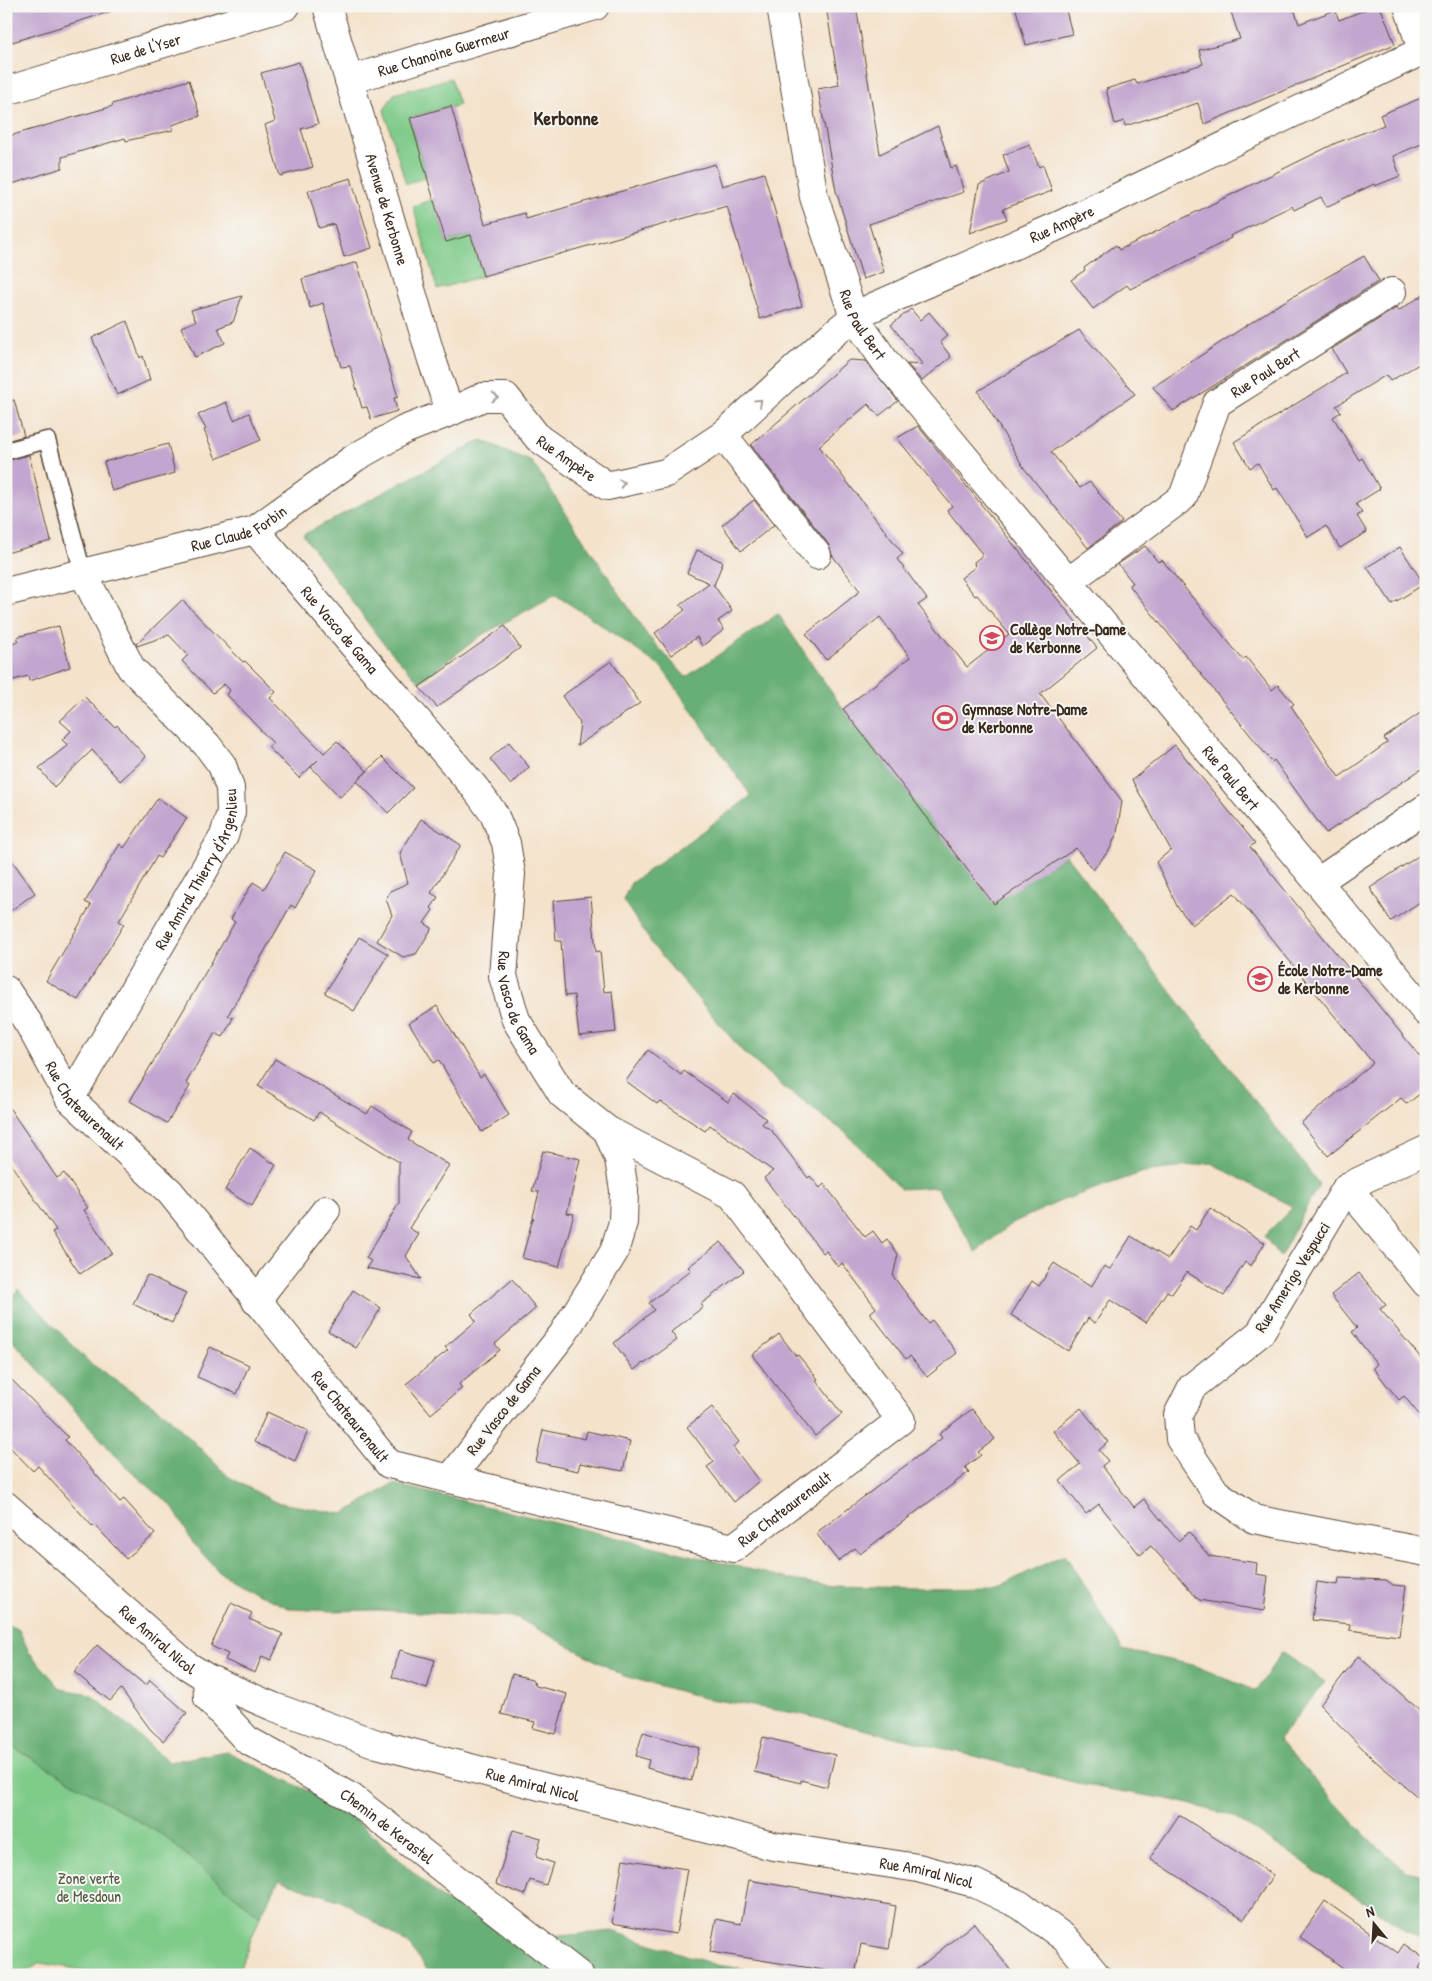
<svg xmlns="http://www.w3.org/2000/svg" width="1432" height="1981" viewBox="0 0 1432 1981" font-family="'Patrick Hand',sans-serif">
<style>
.green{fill:#7fcb89;stroke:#5d7a54}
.forest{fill:#67af75;stroke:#516c4a}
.building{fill:#c2a6cf}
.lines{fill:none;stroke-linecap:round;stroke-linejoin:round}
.service-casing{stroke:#574638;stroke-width:19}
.minor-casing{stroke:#574638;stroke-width:30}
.tertiary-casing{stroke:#574638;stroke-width:30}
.service{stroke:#fff;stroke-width:16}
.minor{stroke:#fff;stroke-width:28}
.tertiary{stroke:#fff;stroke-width:28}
.oneway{stroke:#a79f9a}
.labels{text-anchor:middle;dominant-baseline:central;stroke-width:4;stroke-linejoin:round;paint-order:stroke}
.street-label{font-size:16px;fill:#3b2a1e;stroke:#f6f6f2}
.poi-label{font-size:16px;font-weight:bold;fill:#3b2a1e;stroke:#f6f6f2;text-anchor:start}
.park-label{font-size:16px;fill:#4f5a3e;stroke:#f6f6f2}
.quarter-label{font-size:19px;font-weight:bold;fill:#3b2a1e;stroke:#f6f6f2}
</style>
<rect width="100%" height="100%" fill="#f6f6f2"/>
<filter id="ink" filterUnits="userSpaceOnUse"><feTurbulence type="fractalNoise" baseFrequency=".02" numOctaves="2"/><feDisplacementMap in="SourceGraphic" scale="10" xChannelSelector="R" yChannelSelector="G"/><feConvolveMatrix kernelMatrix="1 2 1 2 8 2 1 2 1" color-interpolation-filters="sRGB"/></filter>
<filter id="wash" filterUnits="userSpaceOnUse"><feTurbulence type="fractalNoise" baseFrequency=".0096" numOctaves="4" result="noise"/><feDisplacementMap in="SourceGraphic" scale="20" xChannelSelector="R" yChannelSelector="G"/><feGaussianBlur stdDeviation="1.12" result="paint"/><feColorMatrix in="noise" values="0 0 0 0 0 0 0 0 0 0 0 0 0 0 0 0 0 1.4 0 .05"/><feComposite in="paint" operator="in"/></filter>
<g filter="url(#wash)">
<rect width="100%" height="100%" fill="#f4e2cb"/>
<path class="green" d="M451,78L459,105L451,108V106L410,118L427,177L406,184L384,110L394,94Z
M434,199L446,242L471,235L483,276L437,289L413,206Z
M6,1743L164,1836L260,1917L237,1975H114L40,1963L21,1975H6Z"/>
<path class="forest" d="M482,440L532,462L647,635L686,677L778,614L843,709L994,903L1066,855L1319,1184L1280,1257L1264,1236L1293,1207L1211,1163L1144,1172L1063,1200L1012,1223L976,1252L937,1187L900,1189L846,1133L787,1090L743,1052L654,947L623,900L631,883L751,796L662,668L587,615L555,595L482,635L419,682L379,638L303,535Z
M18,1289L90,1363L166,1414L229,1477L275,1502L343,1514L393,1484L798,1581L835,1586L915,1588L998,1587L1065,1554L1123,1650L1193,1665L1256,1691L1282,1652L1325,1682L1278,1740L1366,1836L1406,1871L1426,1875V1943L1233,1816L1173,1800L1084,1785L986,1759L800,1714L704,1698L624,1676L516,1617L378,1610L332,1611L291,1609L249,1590L220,1573L193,1543L172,1506L134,1474L113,1453L6,1333V1310Z
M6,1624L19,1630L29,1652L61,1689L91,1694L169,1762L226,1751L343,1808L443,1899L517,1940L612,1931L716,1965L788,1975H657L635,1970L634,1975H431L408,1944L346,1903L279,1880L260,1917L164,1836L6,1743Z"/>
<g id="blocks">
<path class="building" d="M6,6H112V11L6,44Z
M826,6H856L880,154L938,126L951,168L956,166L964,192L869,224L884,272L863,279L836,191L818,89L839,85Z
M1015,6H1065L1072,34L1026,45Z
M1229,6H1293L1299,24L1335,10L1339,20L1375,6H1380L1395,44L1204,124L1198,103L1125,126L1124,121L1115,124L1106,89L1135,80L1137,84L1203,64L1199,50L1240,39Z
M299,62L318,124L301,129L313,167L280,176L265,125L275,121L261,73Z
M189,80L200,116L172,125L173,130L126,141L125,138L62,157V168L6,186V137L113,106L112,104Z
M1426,96V142L1393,156L1400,176L1375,186L1374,184L1326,207L1321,197L1294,210L1292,206L1230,236L1231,238L1182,264L1130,289L1127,285L1093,309L1071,280L1085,270L1084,268L1116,245L1119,250L1336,143L1384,125L1380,115Z
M451,106L485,224L525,213L526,219L715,164L722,186L764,173L802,306L760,319L727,206L483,276L471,235L446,242L410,118Z
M1030,145L1039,167L1043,165L1052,191L1003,209L1007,219L970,233L979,185L1009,172L1003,155Z
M351,178L372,248L344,257L334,224L319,228L308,191Z
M1364,256L1379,281L1304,329L1173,411L1153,387L1273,308Z
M357,262L398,397L394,398L397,411L371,419L367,407L362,408L350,366L341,367L323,303L310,308L302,279Z
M1426,293V360L1390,381L1386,375L1336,406L1341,412L1333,417L1359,460L1362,458L1380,489L1356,504L1362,513L1357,516L1367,532L1340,548L1326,526L1308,537L1277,488L1274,490L1258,463L1250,468L1234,442L1346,373L1332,349L1396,308L1398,311Z
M242,296L233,322L218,328L225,343L195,357L181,327L196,321L191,310Z
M911,309L920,320L929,312L948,335L940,342L951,357L922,381L907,364L923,365L891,325Z
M127,321L140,358L143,356L150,380L117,395L92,338Z
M1079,330L1135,394L1051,452L1080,488L1090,482L1122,522L1088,548L1024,468L978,391Z
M849,360L866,361L898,401L879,416L868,404L819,446L903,554L897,559L927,599L918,605L967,667L1009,634L977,595L975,596L961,578L975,567L974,562L983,555L947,510L952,506L897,438L918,426L1097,648L1040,694L1122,801L1117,833L1110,849L1093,870L1076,848L994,904L843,709L910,657L880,617L826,660L806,634L860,591L832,555L829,545L751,445Z
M14,400L24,436L6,441V401Z
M226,402L234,420L249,413L261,440L216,459L204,430L206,429L198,415Z
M168,444L175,473L112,491L104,462Z
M29,455L51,541L6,553V461Z
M754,500L774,525L741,551L722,525Z
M1145,546L1158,562L1162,560L1243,660L1246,657L1272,690L1278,685L1294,704L1291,706L1339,777L1387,743L1384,738L1426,709V766L1326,833L1274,760L1272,762L1129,585L1133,583L1118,564Z
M1400,547L1424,584L1392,604L1367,567Z
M697,550L723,562L714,585L713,584L732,611L718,621L724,630L702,646L697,637L671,655L655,633L685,610L680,605L709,583L687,573Z
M182,600L243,662L245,661L276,692L270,698L324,753L337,741L367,771L340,797L311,767L318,760L299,778L268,747L273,743L227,695L230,690L224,684L213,693L182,661L188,655L169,635L137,646L136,644Z
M59,626L70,667L29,681L28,676L6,682V645L19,641L17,637Z
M505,626L520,648L437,707L419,687Z
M611,661L640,703L577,746L580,723L562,696Z
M85,697L115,727L117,725L146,757L120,781L92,750L54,787L39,768L68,745L62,740L71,731L60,721Z
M509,742L529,767L511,785L490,759Z
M1175,745L1255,843L1250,847L1426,1064V1089L1407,1104L1401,1098L1328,1156L1301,1123L1373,1063L1234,893L1192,925L1177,906L1156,862L1171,850L1132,780Z
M382,757L413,788L388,813L357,781Z
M158,798L187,818L160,858L157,856L119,921L124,924L78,1000L46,981L91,905L85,902L120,844L124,848Z
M421,819L461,845L431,893L438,897L431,908L433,910L424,923L432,928L416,954L403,957L377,941L392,915L386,899L390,891L408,883L400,853Z
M1426,851V898L1391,921L1370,888Z
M6,852L35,893L6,914Z
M285,852L317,870L295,908L291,905L228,1015L233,1018L223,1037L215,1033L186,1083L190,1086L167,1123L130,1101L235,922L231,919L253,882L264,889Z
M591,897L596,952L600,951L604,992L612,991L616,1032L579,1036L574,995L565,996L561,941H556L553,901Z
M359,937L388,954L354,1011L325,993Z
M437,1006L480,1077L484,1074L509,1115L482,1132L439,1060L434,1063L409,1023Z
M648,1050L681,1075L684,1071L728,1102L734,1094L766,1119L762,1124L771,1130L808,1178L810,1176L820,1188L824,1184L865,1237L873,1231L882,1243L887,1239L898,1254L893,1276L928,1323L932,1320L957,1353L927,1377L910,1356L906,1359L870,1313L876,1308L842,1263L838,1267L826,1251L823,1253L764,1178L773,1171L710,1125L705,1131L660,1101L657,1104L626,1081Z
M275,1059L367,1114L372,1106L412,1132L408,1140L449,1165L409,1228L419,1234L406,1256L421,1279L366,1268L371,1261L366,1258L399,1203V1162L319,1112L314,1120L258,1086Z
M6,1103L57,1178L64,1173L88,1208L84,1210L112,1253L80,1274L52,1232L56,1230L6,1157Z
M250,1148L276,1165L252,1206L225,1190Z
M543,1151L580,1159L567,1213L574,1214L559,1267L522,1258L533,1218L534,1219L533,1217L539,1192L532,1191Z
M1210,1208L1265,1243L1251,1266L1245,1262L1224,1296L1187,1272L1172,1294L1167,1291L1146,1323L1110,1300L1095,1323L1088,1318L1068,1351L1011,1315L1032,1281L1039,1286L1054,1263L1091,1287L1104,1266L1110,1269L1131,1236L1168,1259L1190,1226L1196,1230Z
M721,1242L744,1271L701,1304L703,1307L671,1332L677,1340L644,1364L643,1363L634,1370L614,1343L654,1310L649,1303L691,1270L688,1267Z
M1359,1273L1386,1305L1380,1309L1426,1364V1423L1404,1396L1399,1400L1373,1368L1377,1364L1352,1332L1357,1328L1331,1295Z
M147,1275L186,1293L172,1323L133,1304Z
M512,1279L536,1308L495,1344L500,1350L459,1384L462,1388L431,1414L406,1384L448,1350L445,1347L476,1321L471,1314Z
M353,1290L381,1308L356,1348L328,1331Z
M779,1334L796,1356L798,1355L818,1379L816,1380L842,1414L815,1436L752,1355Z
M210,1347L249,1365L237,1394L197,1377Z
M6,1374L68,1437L65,1440L120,1502L124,1499L155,1534L126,1559L95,1525L93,1527L38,1466L33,1471L6,1443Z
M712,1407L739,1442L733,1447L759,1481L734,1502L707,1467L714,1462L687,1427Z
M1081,1408L1108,1442L1099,1450L1108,1461L1102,1466L1134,1507L1144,1499L1178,1541L1189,1532L1209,1556L1257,1563L1256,1574L1268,1576L1264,1611L1199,1600L1151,1546L1140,1555L1099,1504L1086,1514L1060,1481L1080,1464L1053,1431Z
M972,1409L995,1439L978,1452L981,1455L965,1467L969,1472L860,1554L855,1548L838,1561L816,1533L942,1438L939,1434Z
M267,1412L308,1431L295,1461L254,1442Z
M543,1430L585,1439L587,1431L630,1441L623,1471L580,1463L578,1471L536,1462Z
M1339,1578L1386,1580L1393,1585L1406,1586L1399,1636L1349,1630L1350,1624L1312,1620L1317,1582L1338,1585Z
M231,1603L252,1613L249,1619L283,1634L271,1660L262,1656L255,1673L225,1660L228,1654L211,1646Z
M97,1645L146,1686L150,1680L187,1713L163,1741L150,1729L121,1689L110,1701L74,1672Z
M400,1650L435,1660L427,1689L392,1677Z
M1358,1656L1417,1708L1426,1721V1804L1372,1758L1320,1705Z
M512,1674L532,1679L536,1686L567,1694L556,1734L533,1728L535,1722L501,1714Z
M643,1732L699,1748L691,1781L647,1768L649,1760L636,1756Z
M763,1737L835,1755L827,1787L801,1780V1783L754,1772Z
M1179,1815L1273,1875L1244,1919L1150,1858Z
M513,1830L541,1838L536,1857L553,1863L546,1885L530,1880L525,1895L496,1884Z
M623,1859L687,1869L676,1934L612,1923Z
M749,1880L896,1906L889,1949L861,1944L855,1975L710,1952L716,1919L741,1924Z
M1325,1901L1398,1953L1404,1944L1425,1959L1419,1968L1426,1973V1975H1353L1300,1937Z
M974,1923L1014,1975H910Z"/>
</g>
</g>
<g filter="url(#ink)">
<use href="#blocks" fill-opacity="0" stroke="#574638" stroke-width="1"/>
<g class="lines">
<defs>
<path id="service" d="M6,451L47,440L83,573"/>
<g id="minor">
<path id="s1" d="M327,6L432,360L450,412"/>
<path id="s2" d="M781,6L814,197L854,317L887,364L1426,1012"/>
<path d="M1408,6L1422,50"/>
<path id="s3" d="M349,80L595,6"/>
<path id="s4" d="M6,91L286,6"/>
<path d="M723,435L817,555"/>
<path id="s5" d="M255,530L475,788L494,814L506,843L511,874L503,976L516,1020L562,1094L607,1130L619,1159L624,1190L623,1222L614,1252L563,1334L450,1479"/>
<path id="s6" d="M1068,582L1183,497L1217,403L1392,292"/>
<path id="s7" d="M6,592L255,530L356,457L404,430L450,412L483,397H506L538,438L607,486L666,473L723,435L832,335L854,317L871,308L1060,225L1426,49"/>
<path d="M1319,881L1426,808"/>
<path id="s8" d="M6,990L29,1024L70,1099L170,1192L389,1464L733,1548L901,1420L732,1195L607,1130"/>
<path id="s9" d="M70,1099L224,836L231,812L230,788L222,765L207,745L131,668L83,573"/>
<path d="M1426,1150L1347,1187L1260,1333L1192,1387L1178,1415L1180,1439L1216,1493L1254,1519L1426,1552"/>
<path d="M1347,1187L1426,1283"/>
<path d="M256,1301L326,1210"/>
<path id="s10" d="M207,1678L208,1698L247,1740L352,1798L579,1975"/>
</g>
<g id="tertiary">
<path id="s11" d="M6,1506L188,1666L207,1678L274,1707L377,1744L773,1846L918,1868L974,1883L1020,1905L1066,1939L1096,1975"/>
</g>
</defs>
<use href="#service" class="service-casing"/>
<use href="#minor" class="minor-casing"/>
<use href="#tertiary" class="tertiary-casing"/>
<use href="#service" class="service"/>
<use href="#minor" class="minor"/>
<use href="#tertiary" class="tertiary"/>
</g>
<defs><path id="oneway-chevron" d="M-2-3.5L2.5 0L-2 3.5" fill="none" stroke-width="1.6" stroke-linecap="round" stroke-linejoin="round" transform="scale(1.25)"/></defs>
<g class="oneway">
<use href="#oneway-chevron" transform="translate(495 397) rotate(1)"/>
<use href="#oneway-chevron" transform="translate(759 402) rotate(-43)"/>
<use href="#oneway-chevron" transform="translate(622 483) rotate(-13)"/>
</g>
</g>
<defs>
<symbol id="school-ring" viewBox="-11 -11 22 22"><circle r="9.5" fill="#f6f6f2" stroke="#d1495b" stroke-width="1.5"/><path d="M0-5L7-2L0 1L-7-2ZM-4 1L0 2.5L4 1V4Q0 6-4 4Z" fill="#d1495b"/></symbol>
<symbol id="stadium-ring" viewBox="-11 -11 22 22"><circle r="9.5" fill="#f6f6f2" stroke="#d1495b" stroke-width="1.5"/><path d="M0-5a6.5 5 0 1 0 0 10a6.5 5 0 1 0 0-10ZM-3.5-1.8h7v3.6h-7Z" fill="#d1495b"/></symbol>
</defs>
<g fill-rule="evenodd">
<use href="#school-ring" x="978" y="624" width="28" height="28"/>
<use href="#stadium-ring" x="931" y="704" width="28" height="28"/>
<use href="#school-ring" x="1246" y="965" width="28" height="28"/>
</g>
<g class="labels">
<g class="street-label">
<text stroke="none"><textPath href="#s4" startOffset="146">Rue de l'Yser</textPath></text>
<text stroke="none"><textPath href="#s3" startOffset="99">Rue Chanoine Guermeur</textPath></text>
<text stroke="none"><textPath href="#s1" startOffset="212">Avenue de Kerbonne</textPath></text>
<text stroke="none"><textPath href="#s7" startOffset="1214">Rue Ampère</textPath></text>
<text stroke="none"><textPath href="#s2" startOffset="331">Rue Paul Bert</textPath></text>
<text stroke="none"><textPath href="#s6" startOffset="300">Rue Paul Bert</textPath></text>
<text stroke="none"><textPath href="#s7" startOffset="632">Rue Ampère</textPath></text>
<text stroke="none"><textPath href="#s7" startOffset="242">Rue Claude Forbin</textPath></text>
<text stroke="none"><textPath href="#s5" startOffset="131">Rue Vasco de Gama</textPath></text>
<text stroke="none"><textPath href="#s2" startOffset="916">Rue Paul Bert</textPath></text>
<text stroke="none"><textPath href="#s9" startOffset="264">Rue Amiral Thierry d'Argenlieu</textPath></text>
<text stroke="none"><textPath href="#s5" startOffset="566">Rue Vasco de Gama</textPath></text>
<text stroke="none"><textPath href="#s8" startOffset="141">Rue Chateaurenault</textPath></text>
<text transform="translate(1292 1277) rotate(-58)">Rue Amerigo Vespucci</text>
<text transform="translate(503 1410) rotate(-52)">Rue Vasco de Gama</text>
<text stroke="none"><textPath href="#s8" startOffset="551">Rue Chateaurenault</textPath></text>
<text stroke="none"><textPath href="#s8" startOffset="1031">Rue Chateaurenault</textPath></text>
<text stroke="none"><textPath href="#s11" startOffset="202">Rue Amiral Nicol</textPath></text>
<text stroke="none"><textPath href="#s11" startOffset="608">Rue Amiral Nicol</textPath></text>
<text stroke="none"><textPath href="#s10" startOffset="242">Chemin de Kerastel</textPath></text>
<text stroke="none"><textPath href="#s11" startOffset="1012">Rue Amiral Nicol</textPath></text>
</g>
<g class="poi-label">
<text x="1010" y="629">Collège Notre-Dame<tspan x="1010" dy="18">de Kerbonne</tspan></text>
<text x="962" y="709">Gymnase Notre-Dame<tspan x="962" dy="18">de Kerbonne</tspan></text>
<text x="1278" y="970">École Notre-Dame<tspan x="1278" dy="18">de Kerbonne</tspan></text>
</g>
<g class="park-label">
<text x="89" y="1878">Zone verte<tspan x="89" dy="18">de Mesdoun</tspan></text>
</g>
<g class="quarter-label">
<text x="566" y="118">Kerbonne</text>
</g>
</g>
<rect width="1432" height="1981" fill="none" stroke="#f6f6f2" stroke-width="25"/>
<g transform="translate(1374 1924) rotate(342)" stroke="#f6f6f2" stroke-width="4" paint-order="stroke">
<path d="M0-4L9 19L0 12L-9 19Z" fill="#3b2a1e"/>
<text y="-8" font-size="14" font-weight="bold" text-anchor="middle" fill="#3b2a1e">N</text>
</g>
</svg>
